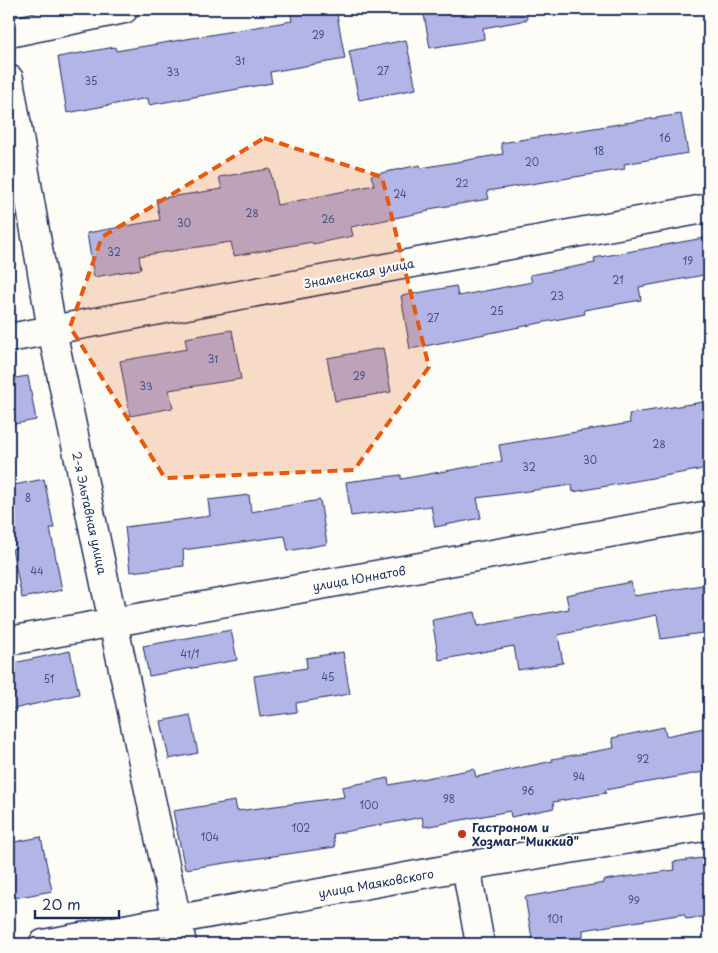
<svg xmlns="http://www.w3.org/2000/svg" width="718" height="953" viewBox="0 0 718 953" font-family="'Playpen Sans',sans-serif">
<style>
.building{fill:#b3b5e6;stroke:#1b2f5e}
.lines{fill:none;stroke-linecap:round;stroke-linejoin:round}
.minor-casing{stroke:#1b2f5e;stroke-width:31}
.minor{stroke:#fdfcf7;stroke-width:28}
.marked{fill:#e8590c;fill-opacity:0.2;stroke:#e8590c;stroke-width:4;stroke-dasharray:10 6;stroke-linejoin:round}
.poi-dot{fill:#c8321e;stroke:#fdfcf7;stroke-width:2}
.labels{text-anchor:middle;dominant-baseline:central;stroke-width:4;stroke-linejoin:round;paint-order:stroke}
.number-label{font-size:10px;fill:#415080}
.street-label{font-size:12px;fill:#1b2f5e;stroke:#fdfcf7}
.poi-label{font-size:12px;font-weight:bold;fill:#1b2f5e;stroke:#fdfcf7;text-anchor:start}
</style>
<rect width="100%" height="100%" fill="#fdfcf7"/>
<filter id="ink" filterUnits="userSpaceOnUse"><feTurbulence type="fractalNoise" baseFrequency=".02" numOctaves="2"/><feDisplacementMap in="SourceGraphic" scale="10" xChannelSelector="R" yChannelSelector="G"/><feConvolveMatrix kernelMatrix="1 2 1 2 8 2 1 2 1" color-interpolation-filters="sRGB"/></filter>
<g filter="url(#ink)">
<path class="building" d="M290,9H336L345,59L270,72L272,83L149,105L148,98L67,113L58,57L115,47L116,51L292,21Z
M423,9H526L527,20L483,28L484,39L430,48Z
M406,40L416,89L359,100L349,51Z
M681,114L688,153L624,164L625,169L487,191L489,199L429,209V211L351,227L353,236L313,244L312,242L234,256L231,242L139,256L141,269L94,277L87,233L160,220L156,199L222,189L219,177L270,169L277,205L374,185L371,175L420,165L421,168L503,154L501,143Z
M709,237V274L639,287L641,300L584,310L585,314L410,349L401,296L456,286L458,296L532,282L530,275L595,263L594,258Z
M232,330L241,379L169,390L173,408L130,416L120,361L187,349L185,338Z
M383,348L391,392L335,401L327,358Z
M28,376L36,420L9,425V379Z
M709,401V468L573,492L572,485L477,498L481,518L435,527L431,506L351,516L346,482L401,475V479L502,461L499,445L630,423L629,414Z
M44,479L54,528H50L62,590L22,598L12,549L16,548L9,509V486Z
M249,495L251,512L320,500L327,544L288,551L285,536L183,550L184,566L130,572L125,527L210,516L208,500Z
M631,582L634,596L702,585L709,632L661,639L657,615L558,635L563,663L518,670L514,646L439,660L432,620L475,612L478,626L569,609L566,595Z
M231,630L237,660L149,676L143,646Z
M70,651L79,694L9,710V664Z
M343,652L350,694L296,703L297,712L260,717L254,676L307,668L306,658Z
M190,715L198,753L169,759L161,721Z
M664,727L666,736L709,727V771L605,790L606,793L553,802L554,808L511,817L510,811L424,827L422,817L333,834L335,847L185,869L173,811L235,801L237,811L344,797L342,787L388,778L389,785L474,769L476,777L553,761L552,759L614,748L612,738Z
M41,837L52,891L9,899V843Z
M709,857V916L686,919L684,914L583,930V939L555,944H533L525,897L604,883V880L675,870L673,862Z"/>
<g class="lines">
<defs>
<path id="minor" d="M9,33L124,9
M9,79L52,330L113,622L182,944
M9,338L709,208
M9,641L709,515
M466,866L480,944
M43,944L466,866L709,826"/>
</defs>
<use href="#minor" class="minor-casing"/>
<use href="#minor" class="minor"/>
</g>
</g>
<path class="marked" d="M264,138L382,177L429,367L354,470L165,478L70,327L102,237Z"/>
<circle class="poi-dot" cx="462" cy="834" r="5"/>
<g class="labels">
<g class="number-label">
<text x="318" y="34">29</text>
<text x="240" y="60">31</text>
<text x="383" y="70">27</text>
<text x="173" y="71">33</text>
<text x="91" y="80">35</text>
<text x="665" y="137">16</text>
<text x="599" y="150">18</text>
<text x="532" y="161">20</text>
<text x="462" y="182">22</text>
<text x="400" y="193">24</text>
<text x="252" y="212">28</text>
<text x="328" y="218">26</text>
<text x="184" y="222">30</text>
<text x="114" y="251">32</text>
<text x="688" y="260">19</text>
<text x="618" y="279">21</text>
<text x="557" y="295">23</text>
<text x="497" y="310">25</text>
<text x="433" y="317">27</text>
<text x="213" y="358">31</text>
<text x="359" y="375">29</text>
<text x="146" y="385">33</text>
<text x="659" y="443">28</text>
<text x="590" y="459">30</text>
<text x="529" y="466">32</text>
<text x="28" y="497">8</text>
<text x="37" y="570">44</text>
<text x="190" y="653">41/1</text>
<text x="328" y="676">45</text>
<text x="49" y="678">51</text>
<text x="643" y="758">92</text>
<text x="579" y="776">94</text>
<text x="528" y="790">96</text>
<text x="449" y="798">98</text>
<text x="369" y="804">100</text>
<text x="301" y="827">102</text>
<text x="210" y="836">104</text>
<text x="634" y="899">99</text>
<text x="555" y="918">101</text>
</g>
<g class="street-label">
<text transform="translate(359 273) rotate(-11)">Знаменская улица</text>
<text transform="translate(90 513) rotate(78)">2-я Эльтавная улица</text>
<text transform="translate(359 578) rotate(-10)">улица Юннатов</text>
<text transform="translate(376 883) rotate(-10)">улица Маяковского</text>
</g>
<g class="poi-label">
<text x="472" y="827">Гастроном и<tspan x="472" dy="14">Хозмаг "Миккид"</tspan></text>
</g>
</g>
<rect width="718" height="953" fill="none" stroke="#fdfcf7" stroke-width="30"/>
<rect x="15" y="15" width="688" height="923" fill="none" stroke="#1b2f5e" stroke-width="2" filter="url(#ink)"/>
<path d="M35 910v8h84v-8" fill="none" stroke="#1b2f5e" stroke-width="2.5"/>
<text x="42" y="910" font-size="15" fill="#1b2f5e" stroke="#fdfcf7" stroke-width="4" paint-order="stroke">20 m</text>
</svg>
